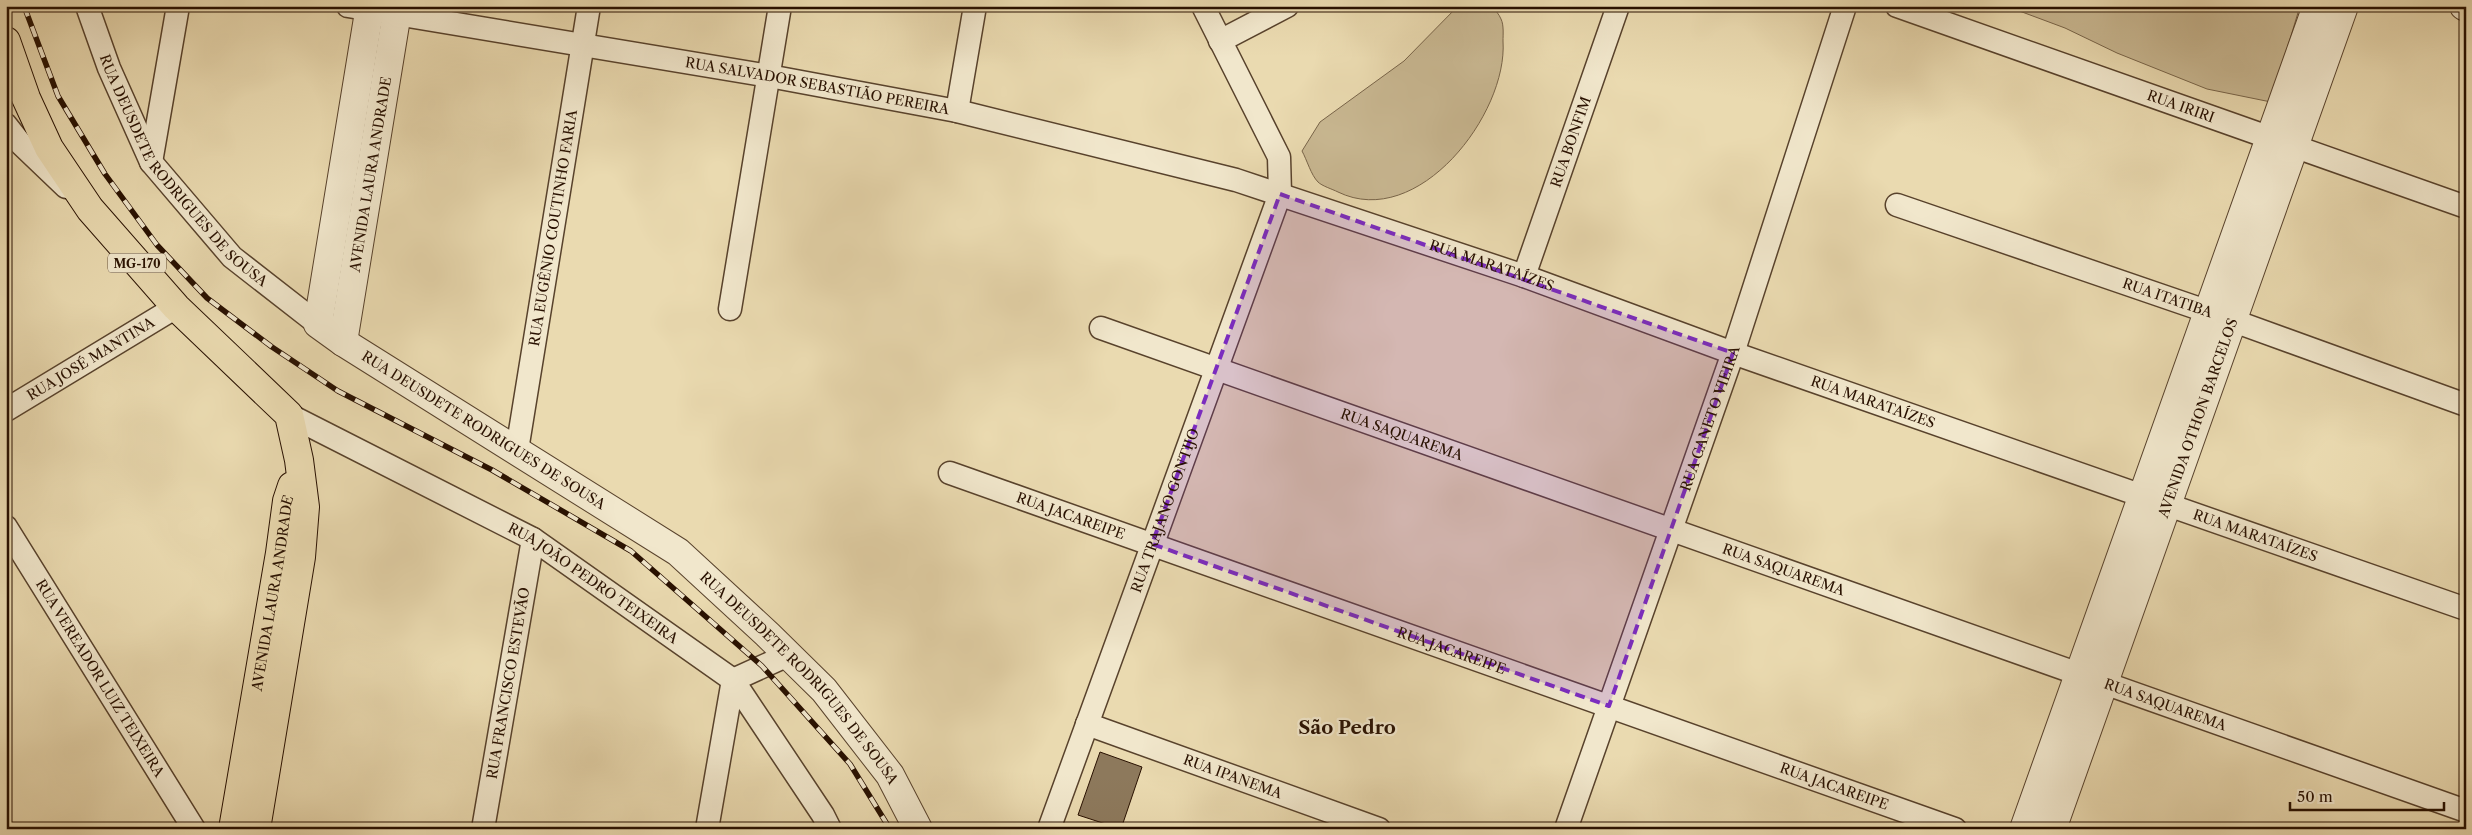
<svg xmlns="http://www.w3.org/2000/svg" width="2472" height="835" viewBox="0 0 2472 835" font-family="'Libre Caslon Text',serif">
<style>
.green{fill:#c9b892;stroke:#786449}
.building{fill:#8d795c;stroke:#281000}
.lines{fill:none;stroke-linecap:round;stroke-linejoin:round}
.minor-casing{stroke:#58422c;stroke-width:25}
.tertiary-casing{stroke:#58422c;stroke-width:30}
.primary-casing{stroke:#281000;stroke-width:30}
.minor{stroke:#f1e7cc;stroke-width:22}
.tertiary{stroke:#f1e7cc;stroke-width:28}
.primary{stroke:#eadab0;stroke-width:28}
.rail-casing{stroke:#281000;stroke-width:5.5}
.rail{stroke:#f1e7cc;stroke-width:4;stroke-dasharray:11;stroke-linecap:butt}
.marked{fill:#7b2cbf;fill-opacity:0.2;stroke:#7b2cbf;stroke-width:4;stroke-dasharray:10 6;stroke-linejoin:round}
.labels{text-anchor:middle;dominant-baseline:central;stroke-width:4.5;stroke-linejoin:round;paint-order:stroke}
.shield{fill:#f1e7cc;stroke:#64503d;stroke-width:1}
.shield-label{font-size:12px;font-weight:bold;fill:#281000}
.street-label{font-size:14px;fill:#281000;stroke:#f1e7cc}
.district-label{font-size:19px;font-weight:bold;fill:#281000;stroke:#f1e7cc}
</style>
<rect width="100%" height="100%" fill="#eadab0"/>
<filter id="stains"><feTurbulence type="fractalNoise" baseFrequency=".004" numOctaves="4"/><feColorMatrix values="0 0 0 0 .2 0 0 0 0 .09 0 0 0 0 .02 0 0 0 .5 -.17"/></filter>
<radialGradient id="worn" r=".72"><stop offset=".6" stop-color="#630" stop-opacity="0"/><stop offset="1" stop-color="#630" stop-opacity=".3"/></radialGradient>
<path class="green" d="M1458,6H1492C1495,10 1499,14 1501,19C1504,25 1503,35 1503,41C1508,114 1418,231 1338,192C1332,189 1322,186 1318,182C1311,175 1307,160 1302,151L1320,122L1404,61Z
M2006,6H2300L2271,102L2207,89L2117,53L2065,28Z"/>
<path class="building" d="M1100,752L1142,767L1121,829L1078,815Z"/>
<g class="lines">
<defs>
<g id="minor">
<path id="s1" d="M87,6L109,68L151,162L232,257L318,324"/>
<path id="s2" d="M348,6L769,76L957,111L1236,180L1524,276L1733,353L2466,609"/>
<path id="s3" d="M1897,6L2466,207"/>
<path d="M1220,41L1287,6"/>
<path d="M957,111L975,6"/>
<path d="M6,125L21,144L66,187"/>
<path d="M151,162L178,6"/>
<path id="s4" d="M1897,205L2209,312L2466,405"/>
<path id="s5" d="M1524,276L1618,6"/>
<path d="M730,309L780,6"/>
<path id="s6" d="M1101,328L2466,811"/>
<path id="s7" d="M6,410L176,307"/>
<path id="s8" d="M289,415L533,539L733,680L823,815L830,829"/>
<path id="s9" d="M517,450L589,6"/>
<path id="s10" d="M950,473L1955,829"/>
<path id="s11" d="M6,527L194,829"/>
<path id="s12" d="M1087,724L1379,829"/>
<path id="s13" d="M483,829L533,539"/>
<path d="M707,829L733,680L788,655"/>
<path id="s14" d="M1049,829L1280,194L1279,157L1203,6"/>
<path id="s15" d="M1566,829L1733,353L1845,6"/>
</g>
<g id="tertiary">
<path id="s16" d="M370,6L318,324L343,342L678,552L767,634L824,690L890,775L918,829"/>
<path d="M2464,6L2466,7"/>
<path id="s17" d="M343,342L398,6"/>
<path d="M2024,829L2317,6"/>
<path id="s18" d="M2052,829L2344,6"/>
</g>
<g id="primary">
<path d="M6,41L26,98L49,148L90,209L176,307L289,415L299,460L305,507L301,557L256,829"/>
<path id="s19" d="M233,829L280,553L287,501L292,486"/>
</g>
</defs>
<use href="#minor" class="minor-casing"/>
<use href="#tertiary" class="tertiary-casing"/>
<use href="#primary" class="primary-casing"/>
<use href="#minor" class="minor"/>
<use href="#tertiary" class="tertiary"/>
<use href="#primary" class="primary"/>
<defs>
<path id="rail" d="M24,6L58,96L105,174L157,245L207,298L272,347L338,391L492,470L631,551L762,666L850,764L890,829"/>
</defs>
<use href="#rail" class="rail-casing"/>
<use href="#rail" class="rail"/>
</g>
<path class="marked" d="M1280,194L1733,353L1609,706L1152,544Z"/>
<g class="labels">
<rect class="shield" x="108" y="253.5" width="58" height="19" rx="4"/>
<g class="shield-label">
<text x="137" y="263">MG-170</text>
</g>
<g class="street-label">
<text stroke="none"><textPath href="#s2" startOffset="476">RUA SALVADOR SEBASTIÃO PEREIRA</textPath></text>
<text stroke="none"><textPath href="#s3" startOffset="301">RUA IRIRI</textPath></text>
<text stroke="none"><textPath href="#s5" startOffset="142">RUA BONFIM</textPath></text>
<text stroke="none"><textPath href="#s1" startOffset="194">RUA DEUSDETE RODRIGUES DE SOUSA</textPath></text>
<text stroke="none"><textPath href="#s17" startOffset="170">AVENIDA LAURA ANDRADE</textPath></text>
<text stroke="none"><textPath href="#s9" startOffset="225">RUA EUGÊNIO COUTINHO FARIA</textPath></text>
<text stroke="none"><textPath href="#s2" startOffset="1175">RUA MARATAÍZES</textPath></text>
<text stroke="none"><textPath href="#s4" startOffset="286">RUA ITATIBA</textPath></text>
<text stroke="none"><textPath href="#s7" startOffset="99">RUA JOSÉ MANTINA</textPath></text>
<text stroke="none"><textPath href="#s2" startOffset="1580">RUA MARATAÍZES</textPath></text>
<text stroke="none"><textPath href="#s18" startOffset="436">AVENIDA OTHON BARCELOS</textPath></text>
<text stroke="none"><textPath href="#s15" startOffset="435">RUA CANETO VIEIRA</textPath></text>
<text stroke="none"><textPath href="#s16" startOffset="519">RUA DEUSDETE RODRIGUES DE SOUSA</textPath></text>
<text stroke="none"><textPath href="#s6" startOffset="319">RUA SAQUAREMA</textPath></text>
<text stroke="none"><textPath href="#s14" startOffset="339">RUA TRAJANO GONTIJO</textPath></text>
<text stroke="none"><textPath href="#s10" startOffset="128">RUA JACAREIPE</textPath></text>
<text stroke="none"><textPath href="#s2" startOffset="1985">RUA MARATAÍZES</textPath></text>
<text stroke="none"><textPath href="#s6" startOffset="724">RUA SAQUAREMA</textPath></text>
<text stroke="none"><textPath href="#s8" startOffset="348">RUA JOÃO PEDRO TEIXEIRA</textPath></text>
<text stroke="none"><textPath href="#s19" startOffset="239">AVENIDA LAURA ANDRADE</textPath></text>
<text stroke="none"><textPath href="#s10" startOffset="532">RUA JACAREIPE</textPath></text>
<text stroke="none"><textPath href="#s11" startOffset="178">RUA VEREADOR LUIZ TEIXEIRA</textPath></text>
<text stroke="none"><textPath href="#s16" startOffset="924">RUA DEUSDETE RODRIGUES DE SOUSA</textPath></text>
<text stroke="none"><textPath href="#s13" startOffset="148">RUA FRANCISCO ESTEVÃO</textPath></text>
<text stroke="none"><textPath href="#s6" startOffset="1129">RUA SAQUAREMA</textPath></text>
<text stroke="none"><textPath href="#s12" startOffset="155">RUA IPANEMA</textPath></text>
<text stroke="none"><textPath href="#s10" startOffset="938">RUA JACAREIPE</textPath></text>
</g>
<g class="district-label">
<text x="1347" y="727">São Pedro</text>
</g>
</g>
<rect width="2472" height="835" fill="none" stroke="#eadab0" stroke-width="25"/>
<rect x="8" y="8" width="2457" height="820" fill="none" stroke="#281000" stroke-width="2.5"/>
<rect x="12" y="12" width="2447" height="810" fill="none" stroke="#281000"/>
<path d="M2290 802v8h154v-8" fill="none" stroke="#281000" stroke-width="2.5"/>
<text x="2297" y="802" font-size="15" fill="#281000" stroke="#f1e7cc" stroke-width="4" paint-order="stroke">50 m</text>
<rect width="100%" height="100%" filter="url(#stains)"/>
<rect width="100%" height="100%" fill="url(#worn)"/>
</svg>
